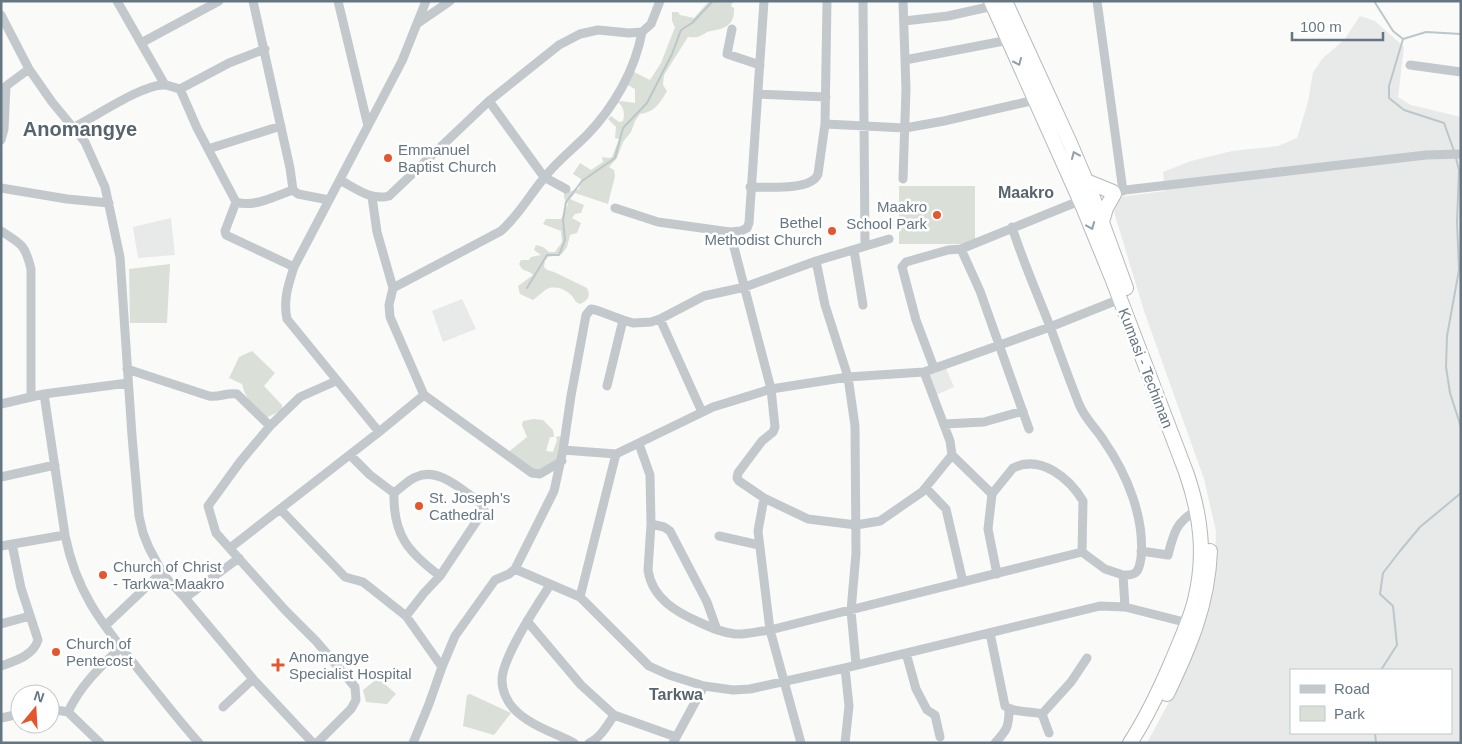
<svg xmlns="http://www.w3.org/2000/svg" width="1462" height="744" viewBox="0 0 1462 744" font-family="Helvetica,sans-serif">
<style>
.built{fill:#e8e9e9;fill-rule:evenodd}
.green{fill:#dadfd7}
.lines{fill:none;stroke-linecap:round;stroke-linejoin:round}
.stream{stroke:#bbc7cb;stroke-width:2}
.highway-casing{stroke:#b4b9bd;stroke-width:16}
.minor{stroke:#c3c8cc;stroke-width:9}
.highway{stroke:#fff;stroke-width:14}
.oneway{stroke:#939fa8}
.poi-dot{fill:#e4572e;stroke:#fff;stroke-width:2}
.labels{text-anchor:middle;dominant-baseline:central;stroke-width:5;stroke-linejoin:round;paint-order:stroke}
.poi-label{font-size:15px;fill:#657683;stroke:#fff;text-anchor:start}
.street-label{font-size:15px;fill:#657683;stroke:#fff}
.neighbourhood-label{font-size:16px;font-weight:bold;fill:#57646e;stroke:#fff}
.district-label{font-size:20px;font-weight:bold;fill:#57646e;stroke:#fff}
</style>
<rect width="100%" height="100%" fill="#fafaf8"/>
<path class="built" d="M1360,16L1375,21L1404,47L1398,97L1411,105L1461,117V743H1147L1176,689L1215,572L1216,531L1204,479L1144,311L1114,212L1119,197L1165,191L1163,172L1191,161L1232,151L1278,146L1297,138L1308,102L1313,72L1323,58L1344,40ZM1291,670H1451V733H1291Z
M171,218L175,255L138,258L133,227Z
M462,299L476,329L443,342L432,311Z
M946,368L954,387L936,395L928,375Z"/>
<path class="green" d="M709,1H733L731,6L734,8C735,28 722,29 707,32C705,33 703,35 700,36C697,38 692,37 688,37L664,75L663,85L667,91C660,103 655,112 640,114L635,121L631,132L623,142L617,158L609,167L614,170L615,176L608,204L575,193L570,199L584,205L581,213L575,214L572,218L581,223L577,233L570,235L567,247L562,254L548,257L545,261L544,267L547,270L554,272L587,288C591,296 588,300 580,304L576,302C571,292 561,286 549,288C544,290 537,297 533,300L520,294L518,286L533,275L531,273L522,269L519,264L521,260H529L531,257L541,255L534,250L536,245L543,247L549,252H555L562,242L561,231L543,224L546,219H561L568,204L564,198V193L579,189L581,179L573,174L580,163L591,170L603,162L602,157L609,158L612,157L619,139L615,138L616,127L608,119L611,116L619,122L623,121C625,113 624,108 618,102L621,101L635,103V89L626,84L632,71L650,80L661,63L675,27L672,21V12H678L680,15L694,18Z
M899,186H975V244H899Z
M170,264L167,323H130L129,269Z
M252,351L275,373L264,386L282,405V410L268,417L264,418C254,409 245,397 242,384L229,378L239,357Z
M534,419L543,420L553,430L554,437H550L546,451L553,452L557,440L556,437L559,436L562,439C557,463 559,462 535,471L507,453L527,437L522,425L523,421Z
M378,678L396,694L387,704L366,702L363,690Z
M470,694L511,713L494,735L463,726L467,695Z"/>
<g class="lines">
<path class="stream" d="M1374,1L1393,31L1403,39L1426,32L1461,34
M1403,39L1389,86V98L1404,110L1444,123L1454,151
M1456,158L1459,170L1457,222L1459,270L1447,336L1446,367L1450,393L1461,427
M527,288L547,255H559L565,240L563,220L566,202L582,181L615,158L623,128L647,103L672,54L681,30L692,23L713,1
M1381,670L1397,645L1393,606L1380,594L1383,573L1400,551L1420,527L1461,493
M1375,733L1376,743"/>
<defs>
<path id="highway" d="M991,1L1083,207L1112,278L1186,472C1201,515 1206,555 1195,600C1190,621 1180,641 1172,661C1160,689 1147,717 1130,743
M1005,1L1070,143L1092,195L1126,288
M1086,181L1113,192
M1102,222L1106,208L1114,194
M1167,694C1190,646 1208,604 1210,551"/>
</defs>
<use href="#highway" class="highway-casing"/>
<path class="minor" d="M117,1L165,85
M253,1L290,168L293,190
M338,1L368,126
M827,1L825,124L905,128L944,121L1035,100
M863,1L865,245
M903,1L906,89L903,179
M1097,1L1123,191
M1,15L29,69L52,102L85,142L105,187L120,257L132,436L139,516L143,533L149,548L162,572L169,581L185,598L253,679L313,743
M904,21L948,16L993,6
M418,23L450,1
M732,29L727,54L760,65
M141,43L219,1
M905,60L1009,40
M1410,65L1461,72
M180,89L197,128L236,202C254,208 275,196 293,190L298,194L329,200
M758,94L826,97
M489,101L544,177L566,189
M74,127C95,117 143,84 164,85C169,85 175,88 180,89L229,63L265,49
M1,140L4,129L6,86L29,69
M208,149L281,126
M340,180C355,188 371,201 389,196L489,101L559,45L580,34L598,30L629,33L642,32L651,24L660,1
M750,187C766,187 812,191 818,174L825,124
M1,188L67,199L109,203
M1108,192L1426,155L1461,154
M372,197L377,232L393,288L389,305L390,317L424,395L532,473L540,474L562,461
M236,202L225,231L226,235L294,267
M615,208L658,222L730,232L741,231L747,228L749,223L764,1
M1012,227C1023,262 1038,295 1051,329C1060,354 1069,379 1079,404C1085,419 1096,428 1104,441C1127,474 1145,518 1141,558C1139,571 1137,576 1123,575
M1,231C21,244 25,244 31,269V397
M730,232L771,389L775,427L773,432L762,441L738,473L737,478L739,481L764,498L808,519L856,525L880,521L922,492L952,455
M961,249L1084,199
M854,250L863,305
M816,261L825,305L848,377L855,426L856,553L851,611L856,664
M393,288L501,231C519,215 529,196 544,178C556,162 573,149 587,135C614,107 635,70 642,32
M660,319L702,412
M934,368L916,320L902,267L906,262L948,250L961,249L980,291L1029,429
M127,369L209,396C219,398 227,392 237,394L270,426
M924,372L950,441L952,455L992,494L988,529L997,574
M607,386L623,320
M44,394L65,535C77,596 105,627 142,674C161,697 179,721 199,743
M1,404L44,394L128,383
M944,424L984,422L1023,411
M379,432L287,319C283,300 288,286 294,267L402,61L426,1
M639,444L650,475L651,524L648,570C652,599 678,613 701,623C712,628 723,633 735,634C746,635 759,631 770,630L1082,552L1105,569L1123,575L1125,607
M563,450L571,396L586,315L591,309L596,310L623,320L633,323L651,322L660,319L704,296L745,287L816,261L889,239
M350,455L370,475L394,493
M1,477L55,465
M926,488L946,509L963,582
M992,494L1013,468C1041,454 1070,479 1083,501L1082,552
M764,498L758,531L770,630L801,743
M280,509L345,577L363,582L406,616
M651,524L664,527L670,531L707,602L717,630
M719,536L759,545
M1,546L65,535
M230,548L379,432L424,395
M1141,551L1168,555C1174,532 1176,522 1197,510
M515,569L580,597L649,666L669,675L704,686L733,690L750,689L845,668L1100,606L1125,607L1192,624
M440,576C408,552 393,535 394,493C401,488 408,480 416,477C439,466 464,492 482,504L484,510L440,576L424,593L406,616L442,667
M550,585C537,605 501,659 502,681C502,690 507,702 514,709C529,725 555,733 574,743
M580,597L616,454
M185,598L239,558
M527,621L581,685L614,715L676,737
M1,624L30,616
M105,626L162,572
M990,633L1005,706C1014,713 1031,711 1042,714
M906,653L916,689L927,710L935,715L940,737
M1,666C15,661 33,656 38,640L21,588L12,544
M223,707L253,679
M50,709L68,712L100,743
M68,712C80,686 100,667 121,647
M1,718L20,714
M1049,733L1042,714L1071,682L1087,658
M317,743L351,709L356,700L355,687L316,641L285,610L216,533L208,506L240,462L270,426L300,397L336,381
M413,743L429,704L442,667L455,636L495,580L509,574L515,569L554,491L563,450L616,454L713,407L771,389L848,377L924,372L1050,327L1120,299
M589,743C600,738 607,726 614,715
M673,743L704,686
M845,743L849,706L845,668
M995,743C1007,730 1009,727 1009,709"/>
<use href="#highway" class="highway"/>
</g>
<defs><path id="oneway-chevron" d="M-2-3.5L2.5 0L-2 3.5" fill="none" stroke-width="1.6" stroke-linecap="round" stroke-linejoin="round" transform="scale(1.25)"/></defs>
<g class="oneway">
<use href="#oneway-chevron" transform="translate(1018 62) rotate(66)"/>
<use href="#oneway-chevron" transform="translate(1075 155) rotate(-113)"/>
<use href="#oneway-chevron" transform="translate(1091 226) rotate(68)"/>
</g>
<g class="poi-dot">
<circle cx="388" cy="158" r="5"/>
<circle cx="937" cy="215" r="5"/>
<circle cx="832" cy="231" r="5"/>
<circle cx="419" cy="506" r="5"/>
<circle cx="103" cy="575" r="5"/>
<circle cx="56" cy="652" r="5"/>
<path d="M275.5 657.5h5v5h5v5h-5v5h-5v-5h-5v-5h5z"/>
</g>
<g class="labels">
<g class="poi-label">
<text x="398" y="149">Emmanuel<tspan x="398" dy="17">Baptist Church</tspan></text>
<text x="927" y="206" text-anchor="end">Maakro<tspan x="927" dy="17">School Park</tspan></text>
<text x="822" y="222" text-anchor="end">Bethel<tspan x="822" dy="17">Methodist Church</tspan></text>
<text x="429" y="497">St. Joseph's<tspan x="429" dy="17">Cathedral</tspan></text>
<text x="113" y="566">Church of Christ<tspan x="113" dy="17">- Tarkwa-Maakro</tspan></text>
<text x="66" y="643">Church of<tspan x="66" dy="17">Pentecost</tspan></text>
<text x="289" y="656">Anomangye<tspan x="289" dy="17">Specialist Hospital</tspan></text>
</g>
<g class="street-label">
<text transform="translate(1146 368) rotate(69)">Kumasi - Techiman</text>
</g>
<g class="neighbourhood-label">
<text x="1026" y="192">Maakro</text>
<text x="676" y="694">Tarkwa</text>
</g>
<g class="district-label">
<text x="80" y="129">Anomangye</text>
</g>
</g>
<rect width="1462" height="744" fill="none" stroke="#657683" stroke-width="5"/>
<rect x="1290" y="669" width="162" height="65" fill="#ffffff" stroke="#c1c8cd"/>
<rect x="1300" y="685" width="25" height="8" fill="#c3c8cc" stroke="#c1c8cd"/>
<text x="1334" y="694" font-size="15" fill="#657683">Road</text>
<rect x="1300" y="706" width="25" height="15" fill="#dadfd7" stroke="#c1c8cd"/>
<text x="1334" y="719" font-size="15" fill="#657683">Park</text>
<g transform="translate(35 709) rotate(18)"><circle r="24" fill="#ffffff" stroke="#c1c8cd"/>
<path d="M0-4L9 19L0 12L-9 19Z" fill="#e4572e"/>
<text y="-8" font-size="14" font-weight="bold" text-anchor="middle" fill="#657683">N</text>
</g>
<path d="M1292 32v8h91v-8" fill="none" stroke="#657683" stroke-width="2.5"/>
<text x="1300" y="32" font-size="15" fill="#657683" stroke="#ffffff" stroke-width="4" paint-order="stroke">100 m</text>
</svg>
